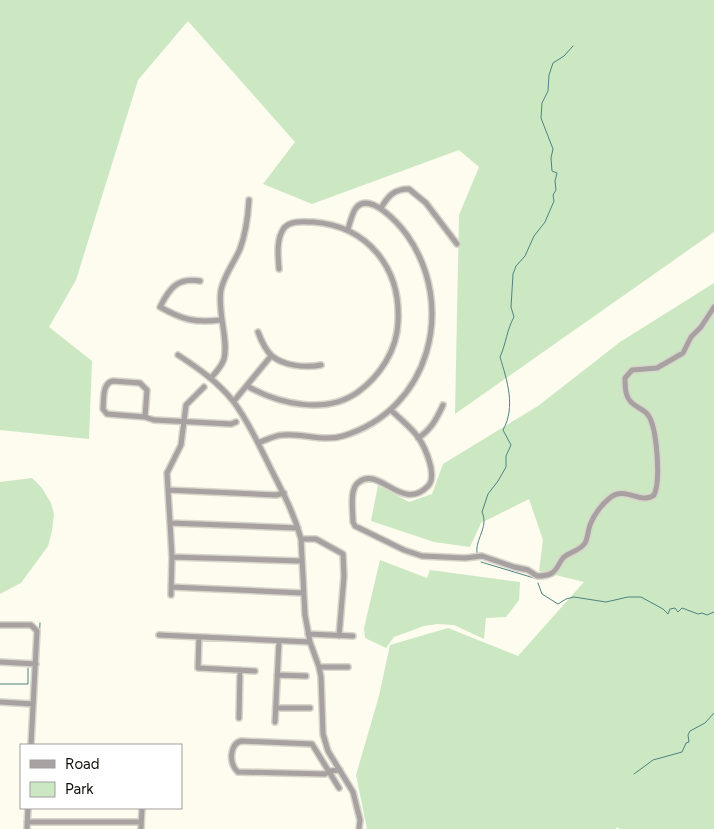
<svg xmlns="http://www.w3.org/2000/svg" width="714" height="829" viewBox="0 0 714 829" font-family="Figtree,sans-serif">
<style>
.green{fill:#cbe8c2}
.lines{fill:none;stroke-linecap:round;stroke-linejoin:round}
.stream{stroke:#4d8383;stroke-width:1}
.minor-casing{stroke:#d8d5ca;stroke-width:8}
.minor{stroke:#a7a1a2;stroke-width:5}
</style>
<rect width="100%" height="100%" fill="#fefbef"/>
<path class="green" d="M0,0H714V232L455,414L459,215L479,167L459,150L312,204L263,184L295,142L188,21L138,80L76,280L49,327L92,361L89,439L0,430Z
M714,283V829H620L617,827L616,829H367L356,775L379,696L390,645L448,628L518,656L584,582L539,571L543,540L529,499L481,523L470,547L434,542L371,521L378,485L409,502L432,494L443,464L538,406L620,342Z
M32,478L42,488L51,503L54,514L52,531L48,546L21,583L0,594V482Z
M380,560L427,578L430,570L520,582L519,600L506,617L486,618L484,639L454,625L437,624L424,626L394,637L386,648L365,638L364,628Z"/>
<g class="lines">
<path class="stream" d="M477,553C475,539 489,527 482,512L488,494L498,481L506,467V456L511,445L503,430C516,407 507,380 500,357C506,344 507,329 514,317L511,307L513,274L516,266L525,256L534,236L545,222L554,201L553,195L556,190L555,181L557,173L552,171L551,158L553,149L541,118L542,103L548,91L549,75L553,63L564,56L573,46
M481,562L534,578
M538,583L542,594L558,604L566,599L574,597L606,602L628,597H641L663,609L668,614L670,609L675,608L678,612L682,608L698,614L702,613L707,615L714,612
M38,668L40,623
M0,684H28V668
M634,774L653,760L682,752L686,743L689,742L688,735L690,731L705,723L714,713"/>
<defs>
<path id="minor" d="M381,208C388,196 394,189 409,189L426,203L457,244
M200,281C177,277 169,289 160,307C183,320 195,323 221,320
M258,332C261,340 265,350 272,356C284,366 306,368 321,365
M178,355C198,368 218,382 233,401C247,419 257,441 267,461C280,488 293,509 301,539L305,615L310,642L319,667L321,677L323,734L328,751L353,792L360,820L359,829
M211,378C216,372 222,366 224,359C229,340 217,312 221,290C224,275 234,263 240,249C246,233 248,216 249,200
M247,386C279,404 326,415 358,392C380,376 397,350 398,322C401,268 368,226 313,222C304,222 291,220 284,228C276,239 278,256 279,269
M234,401L271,356
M391,410C400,419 411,427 418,437C425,447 438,476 428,486C402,513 380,466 359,482C349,488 353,511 353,522L355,526L404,550L422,556L465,558L482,556L514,567L528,570L537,576C542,576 547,576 552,573C557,570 559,563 563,558C569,552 580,551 585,543C588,538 588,530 590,525C594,515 602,504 611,497C625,486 642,505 654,495C661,481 657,427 648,415C644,409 637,408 632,403C625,397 625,387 625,378L632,370L657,368L683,353L691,337L701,327L714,307
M145,417L147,390L140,383L113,381C102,383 104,399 103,409L107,414L145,417L154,420L231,424L236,422
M418,438C431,430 437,418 443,405
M258,443C266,440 275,435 283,435C304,433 323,442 343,436C430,410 457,306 407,235C399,224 370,191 356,208C352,213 350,223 348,229
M168,490L276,495L284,493
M170,523L298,528
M301,539H316L343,554L344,576L339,636
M172,557L301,561
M171,587L303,593
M171,595L172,557L167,473L181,445L186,405L204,387
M0,625H31L37,631L31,745
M308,634L353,636
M159,635L310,642
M199,637L198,668L255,671
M0,662L36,664
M319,667H348
M277,675L306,676
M0,702L33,704
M276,708H310
M239,718L240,670
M275,722L279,641
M339,788L312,744L241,741C229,744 229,765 238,772L325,774L329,771L340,770
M27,822H141
M27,829L28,808
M141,829L142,808"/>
</defs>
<use href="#minor" class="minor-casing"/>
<use href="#minor" class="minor"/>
</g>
<rect x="20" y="744" width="162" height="65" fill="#ffffff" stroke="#9f9f9d"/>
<rect x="30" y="760" width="25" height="8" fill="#a7a1a2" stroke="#9f9f9d"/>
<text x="65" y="769" font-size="15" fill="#0f0e0a">Road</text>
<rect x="30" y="782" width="25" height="15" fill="#cbe8c2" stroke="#9f9f9d"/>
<text x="65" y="794" font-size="15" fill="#0f0e0a">Park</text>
</svg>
